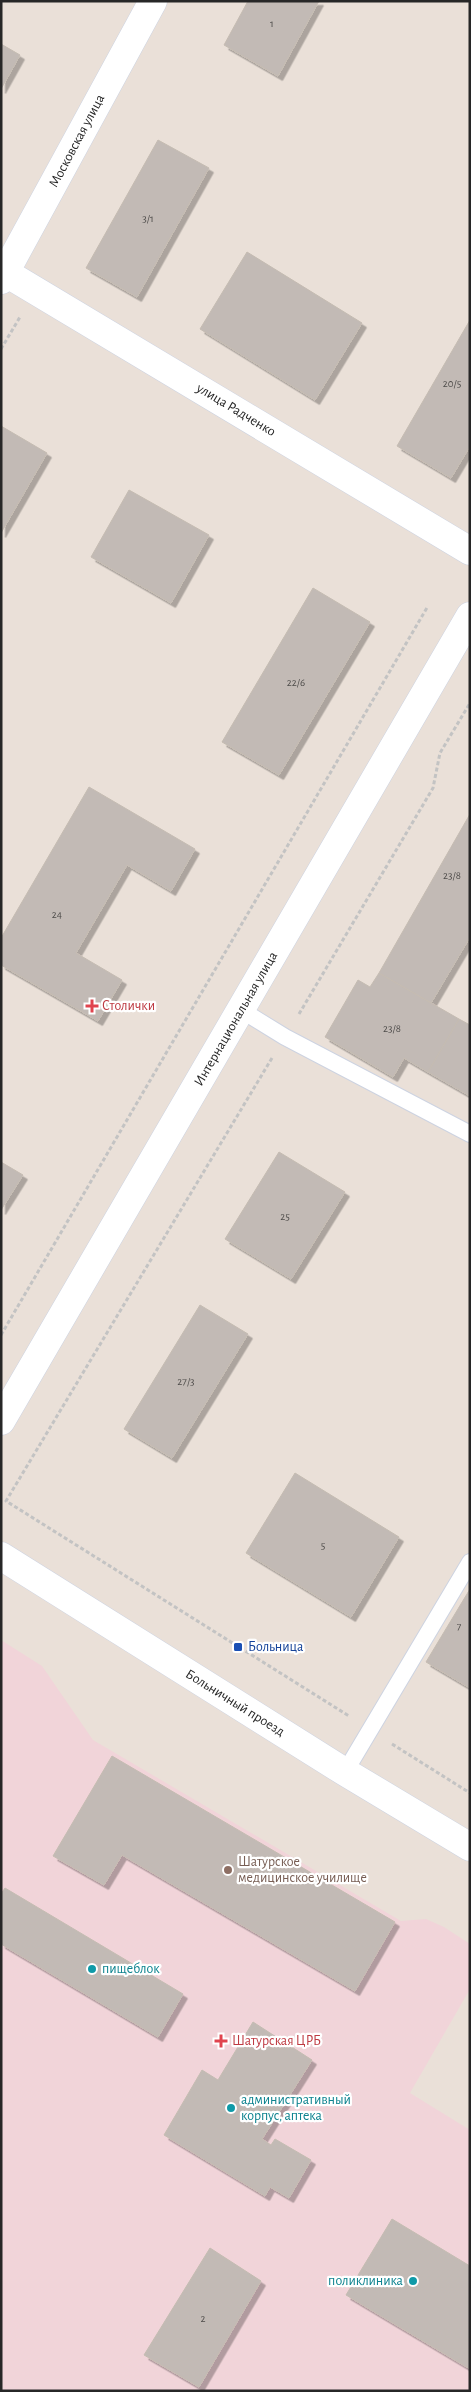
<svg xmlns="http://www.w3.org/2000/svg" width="471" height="2392" viewBox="0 0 471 2392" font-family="'Alegreya Sans',sans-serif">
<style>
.medical{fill:#f1d4d9}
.building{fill:#c2bab5;stroke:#c5bcb2;filter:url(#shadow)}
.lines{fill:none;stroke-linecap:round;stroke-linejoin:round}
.lane-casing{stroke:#cdd3e1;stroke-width:18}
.street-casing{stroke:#cdd3e1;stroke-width:29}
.secondary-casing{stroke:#cdd3e1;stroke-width:29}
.path{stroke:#c3c3c3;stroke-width:3;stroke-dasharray:4 2.5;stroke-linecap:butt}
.lane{stroke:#fff;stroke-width:16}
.street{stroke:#fff;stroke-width:28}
.secondary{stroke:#fff;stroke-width:28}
.health-dot{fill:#e0444e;stroke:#fff;stroke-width:2}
.transit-dot{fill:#1a4fb4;stroke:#fff;stroke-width:2}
.education-dot{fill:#8d6e63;stroke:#fff;stroke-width:2}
.culture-dot{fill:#0f9aa8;stroke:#fff;stroke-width:2}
.labels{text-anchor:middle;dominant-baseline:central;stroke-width:4.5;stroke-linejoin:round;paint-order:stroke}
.number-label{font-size:11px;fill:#4e4c4a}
.street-label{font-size:14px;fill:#272727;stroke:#fff}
.health-label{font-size:14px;fill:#be3a42;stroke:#fff;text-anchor:start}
.transit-label{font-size:14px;fill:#164399;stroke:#fff;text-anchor:start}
.education-label{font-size:14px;fill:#785e54;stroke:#fff;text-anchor:start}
.culture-label{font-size:14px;fill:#0d838f;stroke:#fff;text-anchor:start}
</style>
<defs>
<filter id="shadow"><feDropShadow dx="4.5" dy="4.5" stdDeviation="0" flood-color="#0004"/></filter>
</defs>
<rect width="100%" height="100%" fill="#eae0d8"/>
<path class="medical" d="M1,1640L42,1666L93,1740L401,1921L426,1919L444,1927L470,1944V1989L410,2093L470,2130V2391H1Z"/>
<path class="building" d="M248,1H319L278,76L224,45Z
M1,44L20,55L1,89Z
M158,140L209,168L137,297L86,268Z
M247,252L362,323L315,400L200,329Z
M470,320V446L451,478L397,446Z
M1,426L47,453L1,533Z
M129,490L209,535L171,603L91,557Z
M313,588L370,622L279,775L222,742Z
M89,787L195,849L171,891L127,865L76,953L122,980L98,1021L1,965V938Z
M470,814V937L431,1003L379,973Z
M379,973L459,1019L428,1072L404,1058L393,1077L325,1037L358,980L370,987Z
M459,1019L470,1025V1096L428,1072Z
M279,1152L345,1192L291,1279L225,1239Z
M1,1162L23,1175L1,1210Z
M200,1305L248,1334L172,1458L124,1429Z
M295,1473L399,1537L351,1617L246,1553Z
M470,1589V1688L426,1662Z
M112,1756L395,1922L355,1991L122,1855L104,1885L53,1856Z
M5,1888L183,1994L158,2037L1,1944V1894Z
M253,2022L312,2060L262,2139L271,2145L275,2139L311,2160L289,2198L270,2187L265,2196L164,2135L202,2070L218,2080Z
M392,2219L470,2266V2369L346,2295Z
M210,2248L261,2281L199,2387L144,2355Z"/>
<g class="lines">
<defs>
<path id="lane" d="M241,1010L285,1037L470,1134
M345,1772L470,1562"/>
<path id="street" d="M1,270L470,551
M1,280L153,1"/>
<path id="secondary" d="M1,1421L470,616
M1,1556L345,1772L470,1847"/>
</defs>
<use href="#lane" class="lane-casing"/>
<use href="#street" class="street-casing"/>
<use href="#secondary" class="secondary-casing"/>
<path class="path" d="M1,349L20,317
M299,1014L433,788L440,753L470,703
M272,1058L6,1501L349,1716
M1,1335L428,606
M392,1744L470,1793"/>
<use href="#lane" class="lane"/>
<use href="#street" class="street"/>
<use href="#secondary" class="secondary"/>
</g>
<g class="health-dot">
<path d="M89.5 998.5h5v5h5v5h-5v5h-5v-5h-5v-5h5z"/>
<path d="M218.5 2033.5h5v5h5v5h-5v5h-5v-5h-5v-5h5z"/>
</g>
<rect class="transit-dot" x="233" y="1642" width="10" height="10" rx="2.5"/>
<circle class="education-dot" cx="228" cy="1870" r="5"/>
<g class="culture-dot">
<circle cx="92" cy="1969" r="5"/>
<circle cx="231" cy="2108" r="5"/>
<circle cx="413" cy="2281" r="5"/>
</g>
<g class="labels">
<g class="number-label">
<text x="272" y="23">1</text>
<text x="148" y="218">3/1</text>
<text x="452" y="383">20/5</text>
<text x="296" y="682">22/6</text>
<text x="452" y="875">23/8</text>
<text x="57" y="914">24</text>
<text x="392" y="1028">23/8</text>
<text x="285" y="1216">25</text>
<text x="186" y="1381">27/3</text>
<text x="323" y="1545">5</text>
<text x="459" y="1626">7</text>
<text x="203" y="2318">2</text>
</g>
<g class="street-label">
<text transform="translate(77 141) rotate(-62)">Московская улица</text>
<text transform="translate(236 410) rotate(31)">улица Радченко</text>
<text transform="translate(236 1019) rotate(-60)">Интернациональная улица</text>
<text transform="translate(235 1703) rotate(32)">Больничный проезд</text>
</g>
<g class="health-label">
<text x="102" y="1006">Столички</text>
<text x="232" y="2041">Шатурская ЦРБ</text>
</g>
<g class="transit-label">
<text x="248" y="1647">Больница</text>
</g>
<g class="education-label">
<text x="238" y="1862">Шатурское<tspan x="238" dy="16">медицинское училище</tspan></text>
</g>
<g class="culture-label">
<text x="102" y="1969">пищеблок</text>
<text x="241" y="2100">административный<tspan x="241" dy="16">корпус, аптека</tspan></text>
<text x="403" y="2281" text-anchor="end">поликлиника</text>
</g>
</g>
<rect width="471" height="2392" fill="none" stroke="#272727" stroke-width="5"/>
</svg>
